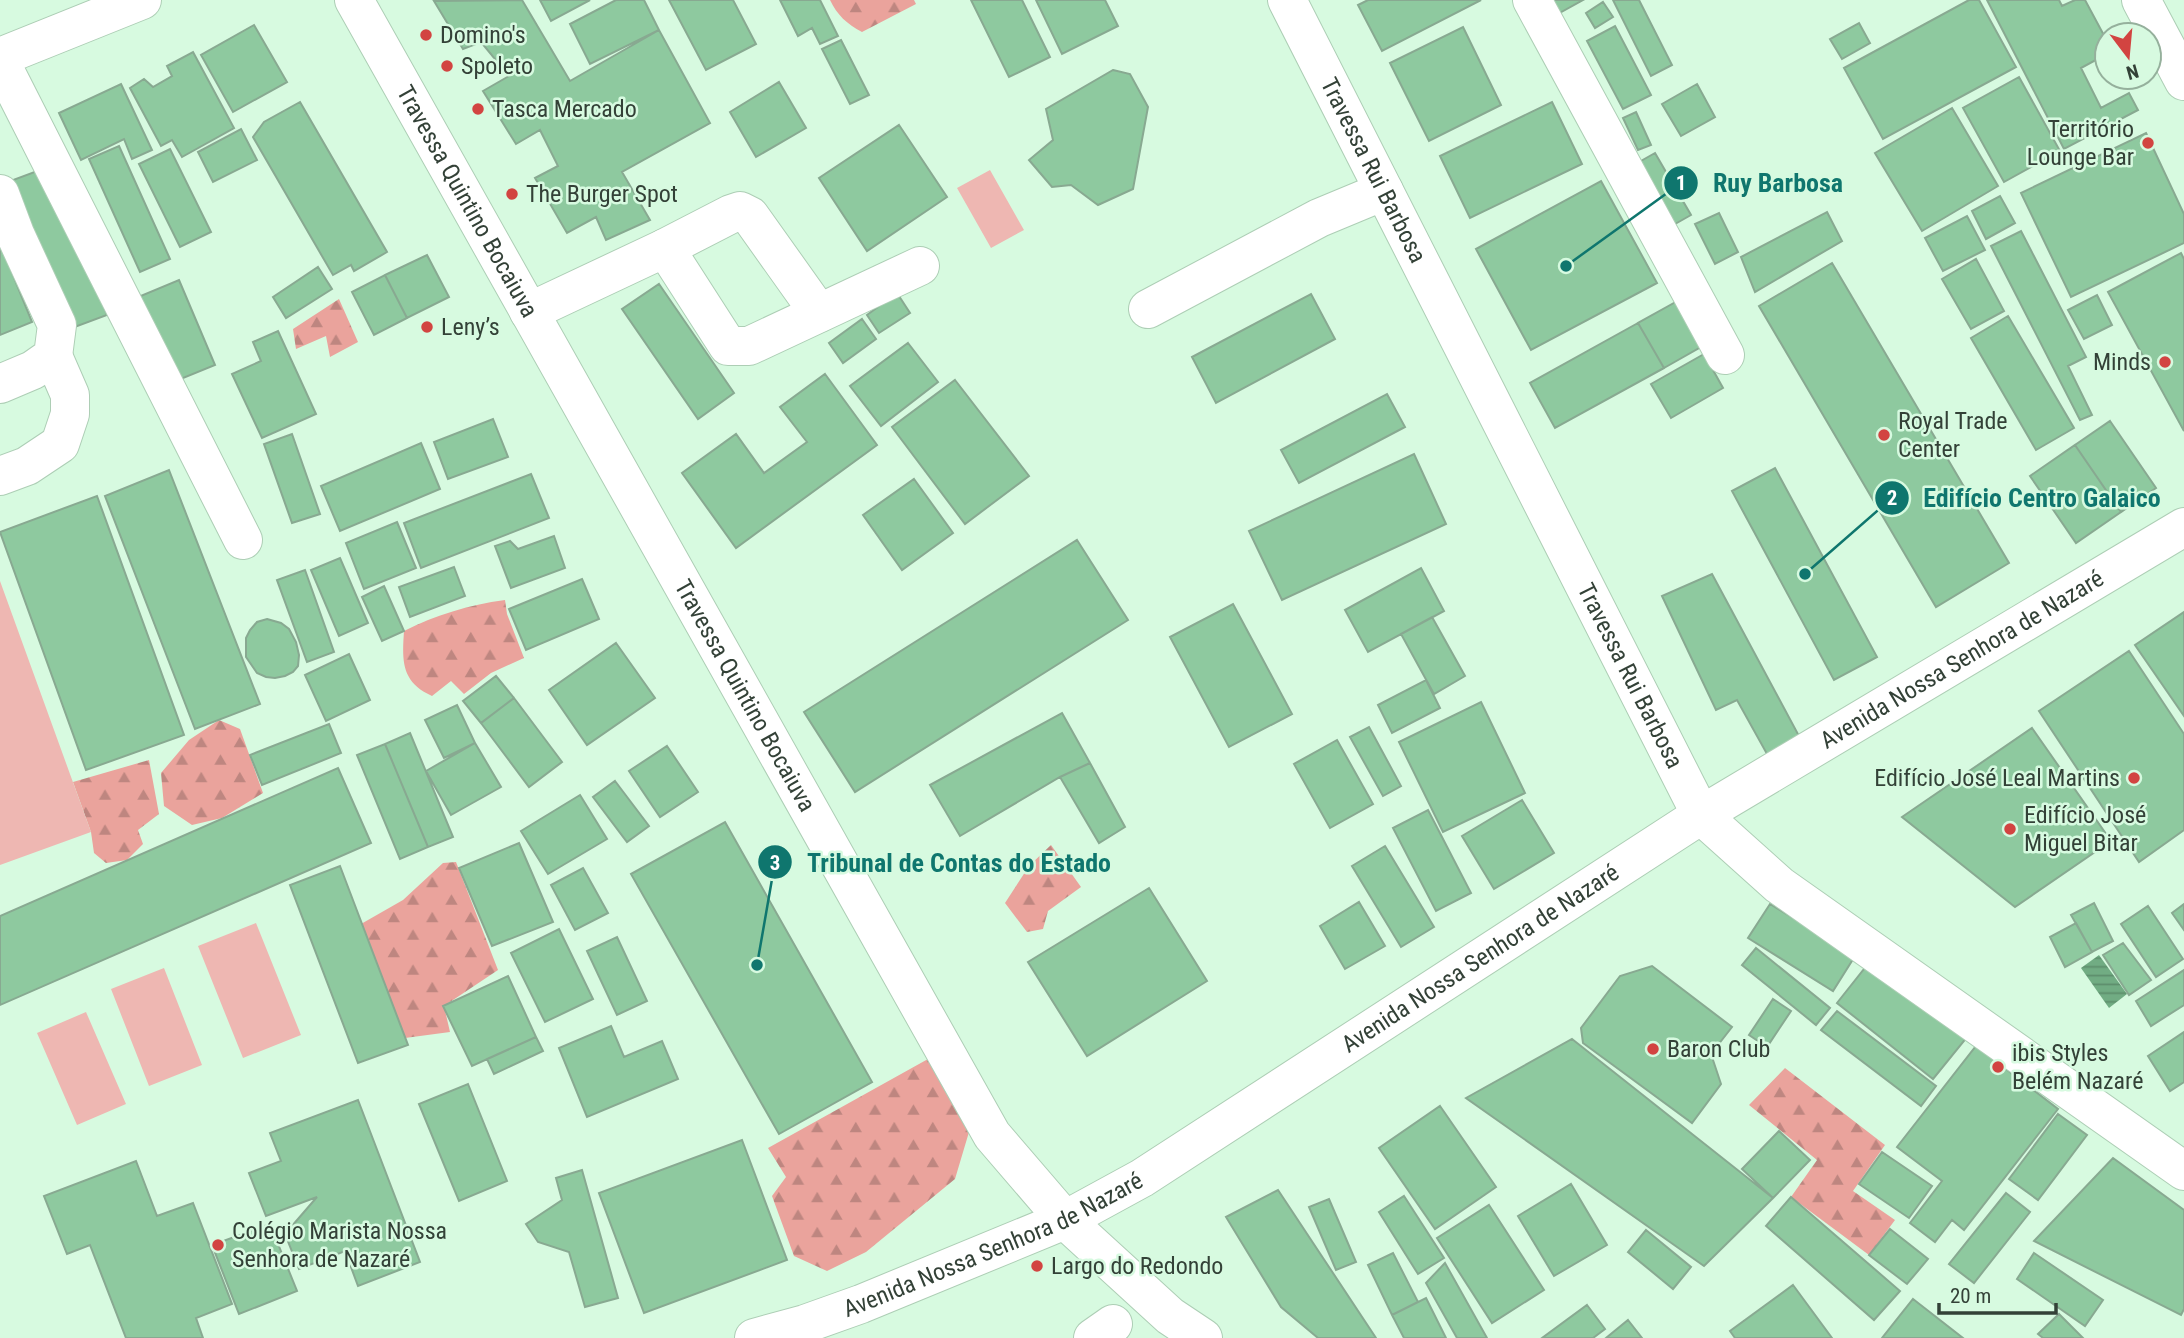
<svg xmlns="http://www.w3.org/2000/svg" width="2184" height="1338" viewBox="0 0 2184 1338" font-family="'Roboto Condensed',sans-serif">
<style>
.forest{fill:url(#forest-firs)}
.pitch{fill:#eeb7b2}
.water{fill:url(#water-rules)}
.building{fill:#8ec99f;stroke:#88a991;stroke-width:2}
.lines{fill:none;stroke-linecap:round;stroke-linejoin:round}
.minor-casing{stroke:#adceb5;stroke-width:40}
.major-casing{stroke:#adceb5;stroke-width:40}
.minor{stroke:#fff;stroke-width:38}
.major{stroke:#fff;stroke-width:38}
.poi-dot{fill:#d24441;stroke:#d7fae0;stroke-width:2.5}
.labels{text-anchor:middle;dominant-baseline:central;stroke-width:5;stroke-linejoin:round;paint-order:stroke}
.poi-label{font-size:24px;fill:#334137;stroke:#d7fae0;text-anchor:start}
.street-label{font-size:24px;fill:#334137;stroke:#d7fae0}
.leader{fill:none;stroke:#0f766e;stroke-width:2.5}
.callout-dot{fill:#0f766e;stroke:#d7fae0;stroke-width:2.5}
.mark-label{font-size:21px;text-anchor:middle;font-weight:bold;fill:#fff}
.callout-label{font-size:26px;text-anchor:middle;font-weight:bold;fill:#0f766e;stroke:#d7fae0;stroke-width:5;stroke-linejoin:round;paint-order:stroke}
</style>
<defs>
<pattern id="forest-firs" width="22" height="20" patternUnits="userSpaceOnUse" patternTransform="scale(1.75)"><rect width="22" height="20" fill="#eaa39c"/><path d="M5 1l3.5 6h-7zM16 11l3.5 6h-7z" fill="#be8680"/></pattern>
<pattern id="water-rules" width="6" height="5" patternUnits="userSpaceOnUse" patternTransform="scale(1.75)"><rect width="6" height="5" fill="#71ac83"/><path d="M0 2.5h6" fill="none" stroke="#5d8e6c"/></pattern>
</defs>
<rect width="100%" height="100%" fill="#d7fae0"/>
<path class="forest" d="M830,0H914L916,4L862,32C847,24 837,15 830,0Z
M339,299L358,342L330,357L326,336L296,349L293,329Z
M505,600L507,614L524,658L491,673L464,694L451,681L432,696C401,682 402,661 404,631C436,615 468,605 505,600Z
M219,720L240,729L263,793L222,818L192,825L164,806L161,773L189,740Z
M149,760L159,814L138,830L143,844L127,860L106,863L94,853L91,832L73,782Z
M1051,845L1081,887L1048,911L1043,929L1027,932L1005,903L1029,866Z
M456,862L498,970L444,1006L450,1032L405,1038L361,924L403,900L443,863Z
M928,1059L969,1132L955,1179L866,1252L827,1271L794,1256L772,1196L786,1177L768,1148Z
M1785,1068L1885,1145L1853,1191L1895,1220L1869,1255L1791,1197L1817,1160L1749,1105Z"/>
<path class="pitch" d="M990,170L1024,230L991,248L957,188Z
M0,581L91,832L0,865Z
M256,923L301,1035L243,1058L198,946Z
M164,968L202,1065L149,1086L111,989Z
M86,1012L126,1104L77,1125L37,1033Z"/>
<path class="water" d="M2099,955L2127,994L2109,1008L2081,968Z"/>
<path class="building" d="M522,0L570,81L659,30L710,123L622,172L650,220L606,240L596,217L567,233L535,178L558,166L540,130L516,144L483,91L509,76L481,42L463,49L434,1Z
M540,0H590L551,21Z
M616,0H644L659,30L590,64L570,24Z
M669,0H733L756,44L706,70Z
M780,0H820L838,36L820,44L812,28L798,36Z
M971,0H1022L1050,57L1009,77Z
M1036,0H1105L1118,26L1062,54Z
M1368,0H1481L1382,51L1358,5Z
M1547,0H1583L1556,15Z
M1613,0H1639L1672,65L1651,76Z
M1969,0H1979L2016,67L1883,139L1844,68Z
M1987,0H2059L2062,6L2075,0H2085L2107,41V54L2081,68L2101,108L2129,93L2138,110L2064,149Z
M1603,2L1613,17L1595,28L1586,13Z
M1859,23L1870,43L1842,59L1830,39Z
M254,25L287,82L233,112L201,55Z
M1615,26L1651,95L1623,109L1587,41Z
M1463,27L1501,105L1429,141L1390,63Z
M841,40L869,95L850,104L822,49Z
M193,52L234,128L182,157L172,140L161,146L130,88L144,79L153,87L172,76L167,66Z
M1113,70L1130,74L1148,107L1133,189L1098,205L1071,185L1052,187L1029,160L1053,140L1046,109Z
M2019,77L2060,151L2004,182L1963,108Z
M779,82L806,128L756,157L730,112Z
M121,84L152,150L132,159L124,139L81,160L59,113Z
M1697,84L1715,117L1681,136L1662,104Z
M300,102L387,252L354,271L351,265L333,275L253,137L264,122Z
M1552,102L1582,164L1470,218L1440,156Z
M1952,108L1998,186L1922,231L1875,153Z
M1636,112L1651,145L1638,150L1623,118Z
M899,125L947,197L867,251L819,178Z
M241,129L257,160L213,182L198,152Z
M2146,133L2184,214V243L2071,297L2021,193Z
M119,146L170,259L140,272L89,159Z
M170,149L211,232L180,247L139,164Z
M1655,153L1691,215L1668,228L1632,166Z
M48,167L107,315L72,328L13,180Z
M1601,181L1657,283L1531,350L1476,249Z
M2000,196L2015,223L1986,239L1972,211Z
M1827,212L1842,241L1755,292L1741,257Z
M1719,213L1738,252L1715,264L1695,224Z
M1967,216L1985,250L1943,271L1925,238Z
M2021,231L2086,357L2068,366L2092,415L2080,420L1991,246Z
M0,243L32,322L0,335Z
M2181,253L2184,259V431L2108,292Z
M427,255L449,297L407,318L385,275Z
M1976,259L2004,311L1971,329L1942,279Z
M1832,263L2009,563L1936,607L1759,306Z
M318,267L332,289L286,318L273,297Z
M385,275L407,318L374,335L352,292Z
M179,280L215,365L166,385L131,300Z
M659,284L734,393L698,419L622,309Z
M897,293L910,313L879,333L867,315Z
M1311,294L1335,339L1216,403L1192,357Z
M2097,295L2112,325L2084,339L2068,310Z
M1681,299L1706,344L1664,368L1638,323Z
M2008,316L2074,428L2036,450L1971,338Z
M862,319L876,339L843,363L829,343Z
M1638,323L1664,368L1555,428L1530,383Z
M278,331L316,414L262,438L232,374L261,361L253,342Z
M908,343L938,382L881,426L850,386Z
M1704,354L1723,388L1671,418L1651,384Z
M825,374L877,445L736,548L682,473L736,434L764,473L807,442L780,407Z
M955,380L1029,476L965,524L892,427Z
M1387,394L1405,427L1299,483L1281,450Z
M493,419L508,457L448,479L434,442Z
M2110,421L2156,488L2121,512L2075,445Z
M292,434L320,514L292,523L264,444Z
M421,443L440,489L340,531L321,486Z
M2075,445L2121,512L2076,543L2030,476Z
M1414,454L1446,524L1282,600L1249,531Z
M1775,468L1877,657L1834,680L1732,491Z
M169,470L260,704L195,729L105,496Z
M531,474L549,518L421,568L404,523Z
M914,479L953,533L902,570L863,515Z
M97,496L184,735L86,770L0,532Z
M397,522L416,568L364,589L346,543Z
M554,536L565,568L511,588L495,546L510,541L518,549Z
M1077,540L1128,620L855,792L804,712Z
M340,558L368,623L339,636L311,570Z
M454,567L465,596L410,617L399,587Z
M1421,568L1444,611L1368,652L1345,610Z
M305,570L334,652L307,662L277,580Z
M1712,574L1799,736L1767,754L1737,700L1716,710L1662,596Z
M582,579L599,619L526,650L509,609Z
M384,586L404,631L382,641L362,597Z
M1233,604L1292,714L1229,747L1170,637Z
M2184,612V716L2135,645Z
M1432,617L1465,676L1434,694L1401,634Z
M267,619L281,623L289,629L296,642L299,655L298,666L293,672L285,676L275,678L266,677L257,673L246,657V638L250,630L257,622Z
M616,643L655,698L587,745L549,690Z
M2129,651L2184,734V830L2139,862L2039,711Z
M349,654L370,700L326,721L305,675Z
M496,676L514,698L481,723L463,701Z
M1426,680L1440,708L1392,733L1378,705Z
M514,698L562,762L529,787L481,723Z
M1481,702L1525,793L1443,832L1399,742Z
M457,705L475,743L444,758L425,720Z
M1062,713L1090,763L1060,777L960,836L930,785Z
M329,724L341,753L262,785L250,755Z
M1369,727L1401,786L1383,796L1350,737Z
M2032,728L2111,841L2015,907L1902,817Z
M410,733L453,837L428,847L385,744Z
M1337,740L1373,804L1330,828L1294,764Z
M475,743L501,787L451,815L426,771Z
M385,744L428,847L400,859L357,755Z
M667,746L698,792L660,817L629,771Z
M1090,763L1125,827L1099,843L1060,777Z
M338,768L371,843L0,1005V916Z
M615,781L649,826L627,842L593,797Z
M580,795L607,839L548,874L521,831Z
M1522,800L1554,853L1494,889L1462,836Z
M1428,810L1471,893L1436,911L1393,828Z
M725,822L872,1082L779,1134L631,874Z
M519,843L553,922L492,946L459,868Z
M1385,846L1434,927L1401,947L1352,866Z
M340,866L408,1045L358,1063L290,885Z
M583,868L608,913L575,930L551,885Z
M1149,888L1207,981L1087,1056L1028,962Z
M1359,902L1385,946L1345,969L1320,926Z
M2094,903L2113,941L2092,952L2071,915Z
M1770,904L1855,956L1833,991L1748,938Z
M2184,904V930L2172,913Z
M2148,906L2183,959L2156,977L2121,924Z
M2076,923L2092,952L2065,967L2050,937Z
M559,929L593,999L545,1022L511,953Z
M617,937L647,1001L617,1015L587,951Z
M2123,943L2151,980L2129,995L2103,955Z
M1756,948L1830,1008L1816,1025L1742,965Z
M1872,959L1968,1036L1933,1079L1837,1003Z
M1652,966L1732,1027L1711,1054L1721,1084L1692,1123L1583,1043L1581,1028L1620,976Z
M2184,970V1005L2151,1026L2136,1001Z
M508,976L536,1037L472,1066L443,1006Z
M1773,999L1791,1011L1767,1047L1749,1035Z
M1837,1011L1936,1086L1921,1106L1821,1030Z
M611,1026L624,1057L662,1041L678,1079L587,1117L559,1048Z
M2184,1032V1082L2170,1091L2148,1056Z
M536,1037L543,1051L494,1074L487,1059Z
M1572,1039L1773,1198L1704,1266L1466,1098Z
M1976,1046L2058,1109L1964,1230L1952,1220L1935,1242L1910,1223L1942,1181L1897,1147Z
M468,1084L507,1181L459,1201L419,1104Z
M358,1100L420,1262L358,1286L345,1251L299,1269L285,1234L317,1197L266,1216L249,1173L281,1161L270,1133Z
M1440,1106L1496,1187L1435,1229L1379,1148Z
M2058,1114L2087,1135L2038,1200L2009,1179Z
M1779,1131L1810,1160L1773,1198L1742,1169Z
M742,1140L787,1260L644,1313L599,1193Z
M1882,1152L1932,1186L1909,1218L1859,1184Z
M2113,1158L2184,1210V1309L2181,1315L2034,1241Z
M136,1161L157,1216L193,1203L232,1304L196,1318L203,1338H126L90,1245L67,1254L44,1196Z
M582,1170L618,1298L585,1307L569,1252L538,1242L526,1224L562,1200L556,1178Z
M1571,1184L1607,1245L1554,1276L1518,1216Z
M1278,1190L1376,1338H1318L1281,1307L1226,1217Z
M2006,1193L2030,1212L1974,1283L1949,1264Z
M1404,1196L1444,1258L1418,1274L1379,1212Z
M1791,1197L1900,1291L1874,1320L1766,1226Z
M1329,1199L1356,1262L1336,1270L1309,1207Z
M1489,1205L1544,1290L1492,1323L1437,1238Z
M270,1224L297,1291L239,1314L212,1245Z
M1890,1229L1928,1259L1907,1284L1869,1255Z
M1646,1230L1691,1267L1673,1289L1628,1252Z
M1393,1253L1418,1302L1392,1315L1368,1265Z
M2034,1253L2103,1300L2085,1326L2017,1279Z
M1445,1263L1487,1338H1457L1426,1283Z
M1793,1285L1832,1338H1735L1730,1331Z
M1426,1298L1446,1338H1404L1392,1315Z
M1913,1299L1963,1338H1882Z
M1587,1305L1605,1329L1593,1338H1542Z
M2059,1314L2083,1338H2043L2038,1334Z
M1628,1320L1642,1338H1606Z"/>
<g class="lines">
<defs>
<g id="minor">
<path id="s1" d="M354,0L992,1135L1065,1220L1170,1316L1203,1338"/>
<path id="s2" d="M1287,0L1701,815L1779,885L2184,1171"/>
<path d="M1532,0L1725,355"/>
<path d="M2141,0L2184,81"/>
<path d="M0,57L142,0"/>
<path d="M0,61L243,540"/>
<path d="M0,194L15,234L57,325L53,356L33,370L0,384"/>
<path d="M665,248L731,214L740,211L750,216L819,313"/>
<path d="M1148,309L1319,218L1384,191"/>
<path d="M529,312L665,248L728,346H749L920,266"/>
<path d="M0,476L27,466L60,444L70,414V395L53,356"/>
<path d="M1093,1338L1113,1324"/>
</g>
<g id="major">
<path id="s3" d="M754,1338L805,1324L861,1304L1065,1220L1142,1178L1701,815L2184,527"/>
</g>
</defs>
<use href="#minor" class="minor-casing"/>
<use href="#major" class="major-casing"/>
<use href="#minor" class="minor"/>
<use href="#major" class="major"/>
</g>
<g class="poi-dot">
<circle cx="426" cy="35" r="7"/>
<circle cx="447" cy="66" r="7"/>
<circle cx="478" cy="109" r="7"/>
<circle cx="2148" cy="143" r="7"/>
<circle cx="512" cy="194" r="7"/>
<circle cx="427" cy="327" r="7"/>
<circle cx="2165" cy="362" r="7"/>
<circle cx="1884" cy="435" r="7"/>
<circle cx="2134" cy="778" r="7"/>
<circle cx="2010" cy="829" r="7"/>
<circle cx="1653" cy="1049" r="7"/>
<circle cx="1998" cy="1067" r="7"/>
<circle cx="218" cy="1245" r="7"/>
<circle cx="1037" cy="1266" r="7"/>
</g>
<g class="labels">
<g class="poi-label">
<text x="440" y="35">Domino's</text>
<text x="461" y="66">Spoleto</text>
<text x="492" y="109">Tasca Mercado</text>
<text x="2134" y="129" text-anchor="end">Território<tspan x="2134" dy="28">Lounge Bar</tspan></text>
<text x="526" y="194">The Burger Spot</text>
<text x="441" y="327">Leny’s</text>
<text x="2151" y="362" text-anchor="end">Minds</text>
<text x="1898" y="421">Royal Trade<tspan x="1898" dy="28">Center</tspan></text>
<text x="2120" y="778" text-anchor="end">Edifício José Leal Martins</text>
<text x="2024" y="815">Edifício José<tspan x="2024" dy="28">Miguel Bitar</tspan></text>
<text x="1667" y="1049">Baron Club</text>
<text x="2012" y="1053">ibis Styles<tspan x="2012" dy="28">Belém Nazaré</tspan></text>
<text x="232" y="1231">Colégio Marista Nossa<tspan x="232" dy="28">Senhora de Nazaré</tspan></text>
<text x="1051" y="1266">Largo do Redondo</text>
</g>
<g class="street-label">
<text stroke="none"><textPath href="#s2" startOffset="191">Travessa Rui Barbosa</textPath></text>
<text stroke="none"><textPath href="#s1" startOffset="231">Travessa Quintino Bocaiuva</textPath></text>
<text stroke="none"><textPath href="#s3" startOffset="1391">Avenida Nossa Senhora de Nazaré</textPath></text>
<text stroke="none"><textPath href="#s2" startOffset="758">Travessa Rui Barbosa</textPath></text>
<text stroke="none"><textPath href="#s1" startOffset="798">Travessa Quintino Bocaiuva</textPath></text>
<text stroke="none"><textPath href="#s3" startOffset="824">Avenida Nossa Senhora de Nazaré</textPath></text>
<text stroke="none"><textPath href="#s3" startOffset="257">Avenida Nossa Senhora de Nazaré</textPath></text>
</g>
</g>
<path class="leader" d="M1566 266L1681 183M1805 574L1892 498M757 965L775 862"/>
<g class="callout-dot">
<circle cx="1566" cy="266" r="7"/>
<circle cx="1805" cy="574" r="7"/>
<circle cx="757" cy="965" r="7"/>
<circle cx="1681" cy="183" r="18"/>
<circle cx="1892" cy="498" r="18"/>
<circle cx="775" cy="862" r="18"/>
</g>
<g class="mark-label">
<text x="1681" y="190">1</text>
<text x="1892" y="505">2</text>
<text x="775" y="870">3</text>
</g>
<g class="callout-label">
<text x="1778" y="192">Ruy Barbosa</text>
<text x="2042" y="507">Edifício Centro Galaico</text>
<text x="959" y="872">Tribunal de Contas do Estado</text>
</g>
<g transform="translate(2128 56) rotate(164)"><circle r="33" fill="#d7fae0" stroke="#95b09c" stroke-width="2"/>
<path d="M0-5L12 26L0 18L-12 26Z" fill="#d24441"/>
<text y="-10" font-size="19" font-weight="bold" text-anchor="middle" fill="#334137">N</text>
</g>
<path d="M1939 1303v10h117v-10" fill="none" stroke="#334137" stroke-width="3.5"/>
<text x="1950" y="1303" font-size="21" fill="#334137" stroke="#d7fae0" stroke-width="5" paint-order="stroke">20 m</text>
</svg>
